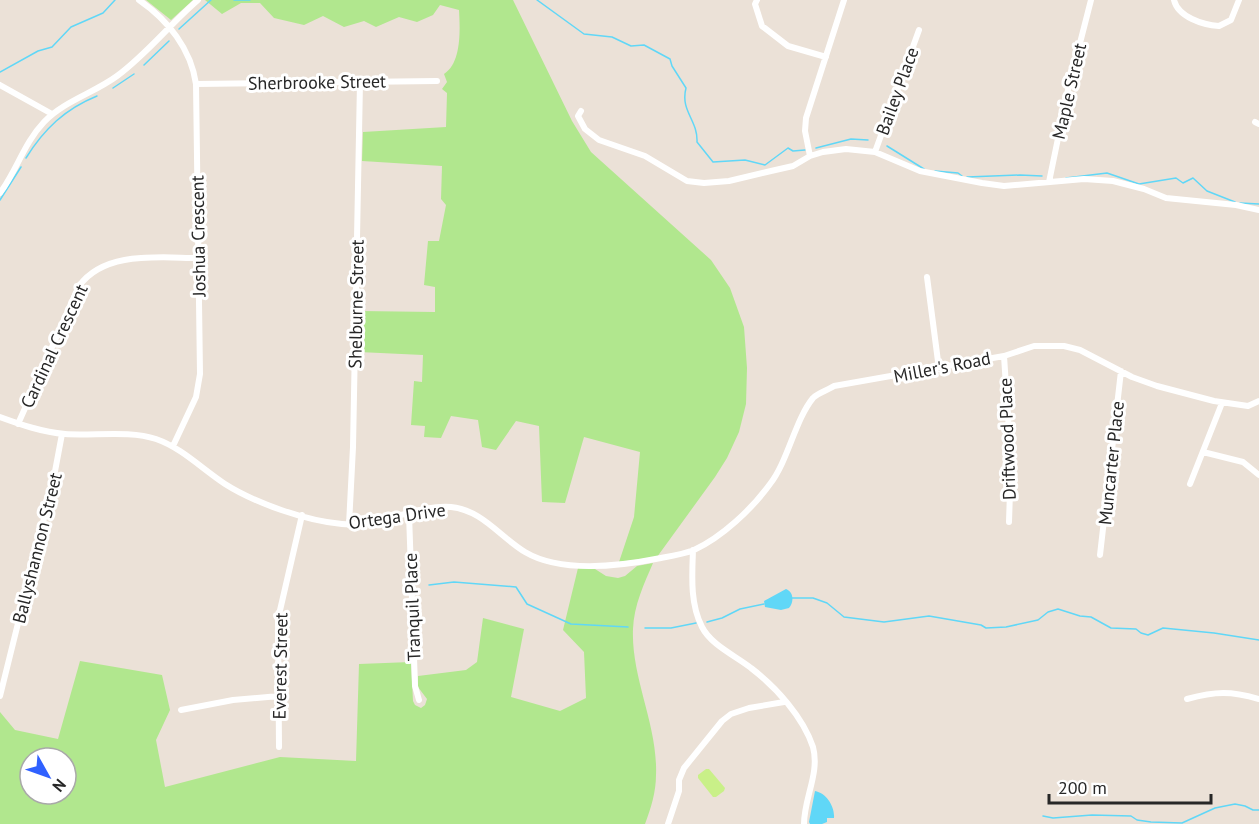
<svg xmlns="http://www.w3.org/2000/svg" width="1259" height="824" viewBox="0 0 1259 824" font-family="'PT Sans',sans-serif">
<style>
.green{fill:#b1e78e;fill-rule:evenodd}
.pitch{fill:#c9f088}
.water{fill:#60d7f7}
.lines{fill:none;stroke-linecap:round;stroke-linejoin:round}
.stream{stroke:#60d7f7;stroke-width:1.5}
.minor{stroke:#fff;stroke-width:6}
.labels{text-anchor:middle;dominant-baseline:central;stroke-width:6;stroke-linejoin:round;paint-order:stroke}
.street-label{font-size:18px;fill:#272727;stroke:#fff}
</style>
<rect width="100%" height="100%" fill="#ebe1d7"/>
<path class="green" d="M146,0H193L171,20Z
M205,0H513L572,121L591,152L711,260L730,288L744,327L747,368L746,404L739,432L727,458L715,477L657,557L619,562L634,517L640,452L584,437L565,503L542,502L539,426L516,421L496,450L482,447L478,420L451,416L441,438L424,437L425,426L411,425L414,381L422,382L423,355L359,352L360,311L435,312V287L424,285L428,241H439L446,205L441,199L442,166L362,161L363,132L446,127L447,93L442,89L447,82L444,74C462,63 460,28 459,10L440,5L433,15L417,22L399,17L376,27L364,21L344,27L323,16L304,25L274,18L260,3H241L222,14Z
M653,563C644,584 634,605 633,629C631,678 658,725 656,775C656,792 651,808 645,824H0V712L15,730L58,739L80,661L162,675L170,710L156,740L165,787L280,757L356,761L359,664L411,662L413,701L415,705L421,708L425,705L427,699L418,687V676L466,670L477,662L483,618L524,629L511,697L560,711L586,698L584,652L563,630L578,568L595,569L606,576L618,578L625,576L637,566ZM30,758H66V794H30Z"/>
<path class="pitch" d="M706,769H709L725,788L724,791L716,797H713L698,778V775Z"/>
<path class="water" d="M786,589C794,592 794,602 789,608L781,610L765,607L764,601Z
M815,791C826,793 835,806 834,818H827V822L822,824H810L809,822Z"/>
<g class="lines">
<path class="stream" d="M234,0H250
M537,0L584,34L612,37L631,46L644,45L670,59L672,66L686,88C680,111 698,120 697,142L713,162L745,160L765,165L788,148L793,151L805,150
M179,29L211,0
M144,65L169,41
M0,72L38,51L52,47L71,27L103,13L115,0
M113,88L134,74
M887,146L924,169
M816,148L851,139L868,140
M26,158C44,129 65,109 97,96
M935,171L958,173L962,176
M967,177L1020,175L1042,176
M1066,178L1107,173L1139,184L1176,178L1183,183L1193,178L1207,191L1235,202
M0,200L21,167
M1240,203L1259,204
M429,585L454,582L516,587L527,604L571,624L628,627
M792,598H813L827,603L844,617L884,622L929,616L981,625L986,628L1006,627L1038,620L1048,612L1058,609L1080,616L1091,617L1111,628L1136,629L1141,633L1148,635L1163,628L1214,633L1259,640
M707,622L722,618L740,609L764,604
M645,628H671L696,623
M1043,816L1053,818L1092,815L1131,816L1137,820L1151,822L1182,823L1215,808L1235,804L1245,806L1253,810H1259"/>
<path class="minor" d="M139,0C168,20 191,49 196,84L200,374L196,397L173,446
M757,0L755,4L762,26L788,46L826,57
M1174,0C1178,17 1203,25 1219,26L1231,20L1239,0
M196,84L437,81
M0,85L52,114
M581,111L578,116L585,129L599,140L645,156L687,181L704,183L729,181L771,171L793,166L810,156L823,152L846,149L875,152L920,171L982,183L1004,186L1084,179L1113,181L1144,189L1166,198L1236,205L1259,210
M1255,122L1259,124
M875,152L919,30
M810,156L805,131L806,118L844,0
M1049,182L1068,90L1091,0
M0,193C17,170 24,143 44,122C64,101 94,93 117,76C147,54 170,24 198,0
M927,277L939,369
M1004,356L1011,461L1009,522
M0,417C22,425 42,432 65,434C93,436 130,430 156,439C182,448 202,469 225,484C255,503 306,521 342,524C378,528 418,504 451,507C482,510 500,537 525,552C562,574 621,566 661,558C672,556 684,554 694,550C722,537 752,509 770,484C788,461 795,420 813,398C818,393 828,390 834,386L1004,356L1034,346H1064L1080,350L1132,377L1157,386L1214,401L1248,406L1259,401
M18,424L79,286C105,250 160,258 199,258
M1203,452L1243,462L1259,475
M1190,484L1222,403
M409,514L415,686L419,700
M349,525L353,447L360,82
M693,550C692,576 690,604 702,627C711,645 736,656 751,668C776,687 803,717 813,747C820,773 804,798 804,824
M1100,555L1121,371
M0,696L53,482L62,434
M1187,699C1216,691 1231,691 1259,699
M181,710L233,700L279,696
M279,747L278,619L302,515
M668,824L679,791V780L684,768L722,721L731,714L749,708L784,702"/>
</g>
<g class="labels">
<g class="street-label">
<text transform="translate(317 82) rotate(-1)">Sherbrooke Street</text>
<text transform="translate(897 91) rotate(-70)">Bailey Place</text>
<text transform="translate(1069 91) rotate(-77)">Maple Street</text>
<text transform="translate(198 236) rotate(-91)">Joshua Crescent</text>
<text transform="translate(356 304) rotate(-89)">Shelburne Street</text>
<text transform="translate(54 346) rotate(-65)">Cardinal Crescent</text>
<text transform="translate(942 367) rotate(-11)">Miller's Road</text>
<text transform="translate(1007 439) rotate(-92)">Driftwood Place</text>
<text transform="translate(1111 463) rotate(-84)">Muncarter Place</text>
<text transform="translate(397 516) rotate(-8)">Ortega Drive</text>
<text transform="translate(37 548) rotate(-76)">Ballyshannon Street</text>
<text transform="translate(412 607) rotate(-92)">Tranquil Place</text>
<text transform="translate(280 666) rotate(-89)">Everest Street</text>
</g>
</g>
<g transform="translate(48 776) rotate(130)"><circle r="28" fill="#ffffff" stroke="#a9a9a9" stroke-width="1.5"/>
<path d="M0-4.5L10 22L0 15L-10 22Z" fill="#3061ff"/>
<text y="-9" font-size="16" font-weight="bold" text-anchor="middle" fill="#272727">N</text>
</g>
<path d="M1049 794v9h162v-9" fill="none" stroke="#272727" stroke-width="3"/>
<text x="1058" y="794" font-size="18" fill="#272727" stroke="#ffffff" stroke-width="4.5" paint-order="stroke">200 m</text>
</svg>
